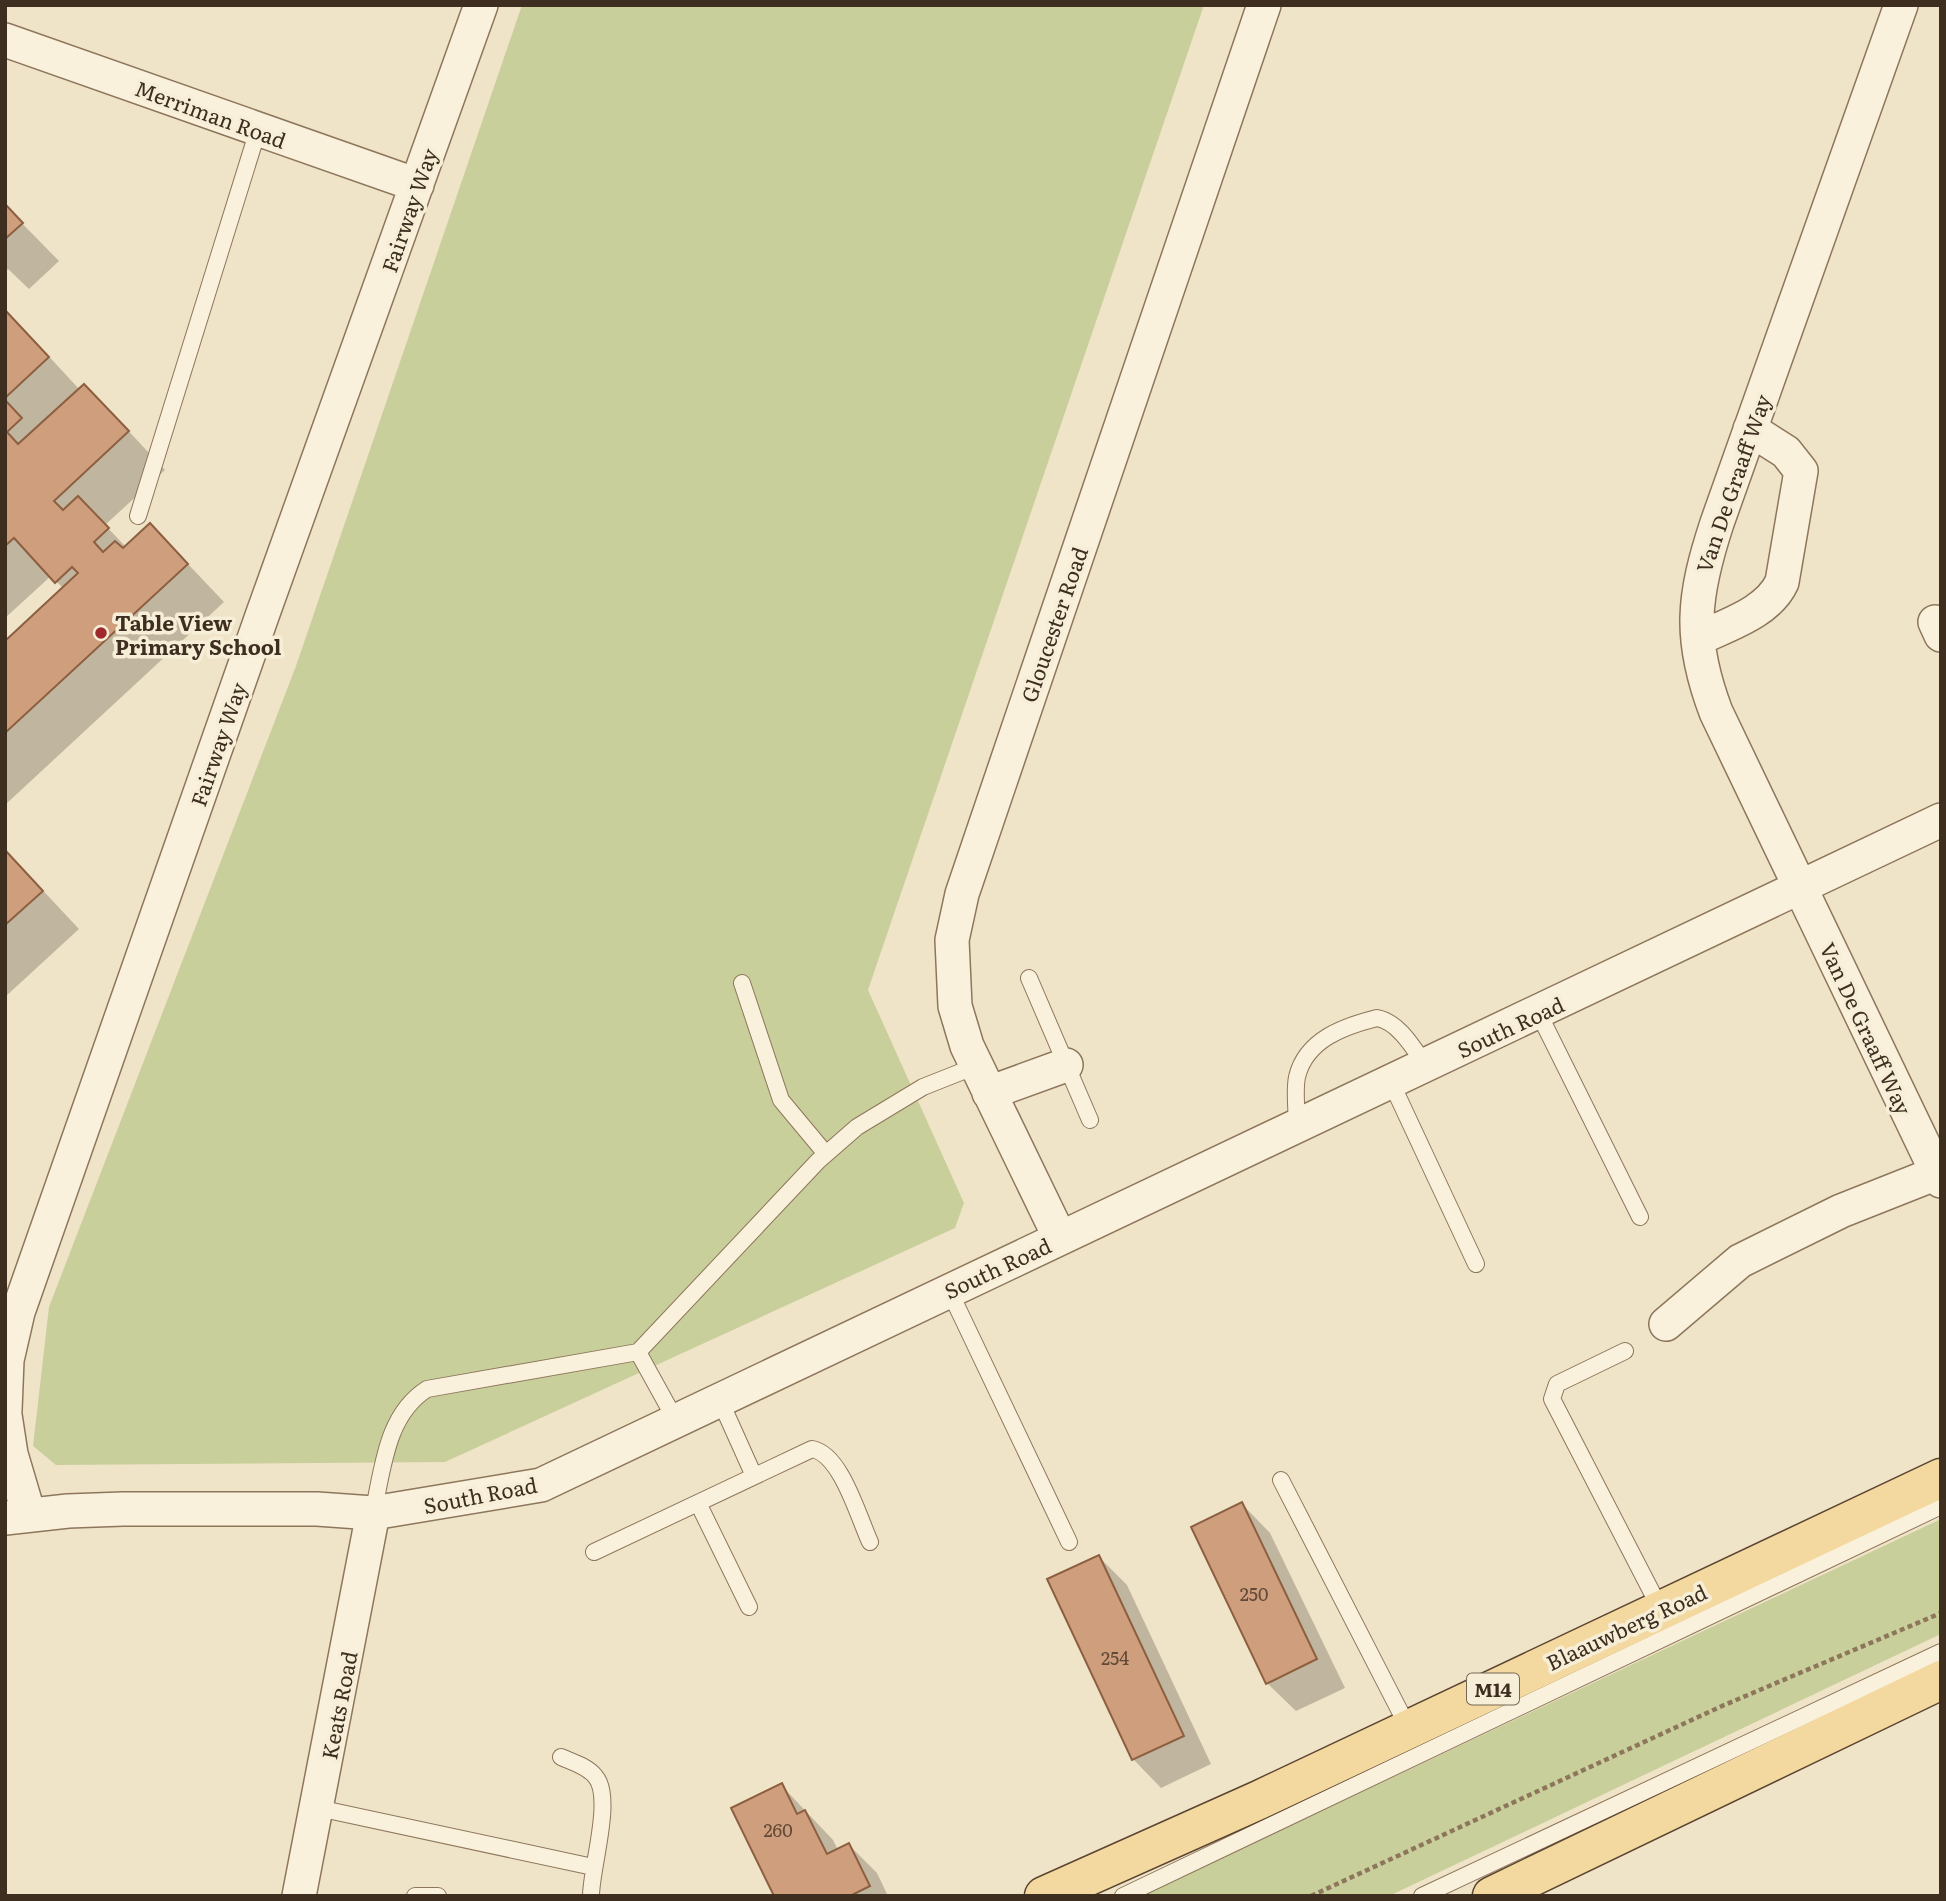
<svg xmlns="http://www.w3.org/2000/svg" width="1946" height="1901" viewBox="0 0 1946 1901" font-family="Literata,serif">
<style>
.green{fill:#c9cf9b}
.shadow{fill:#0003}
.building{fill:#cf9f7d;stroke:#8d5f41;stroke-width:2}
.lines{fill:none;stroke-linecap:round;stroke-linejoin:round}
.lane-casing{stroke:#8d765c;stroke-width:18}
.street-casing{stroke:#8d765c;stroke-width:36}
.primary-casing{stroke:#5b4430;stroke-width:41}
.path{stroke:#8d765c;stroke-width:4.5;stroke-dasharray:5 3.5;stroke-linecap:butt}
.lane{stroke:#faf1dc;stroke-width:16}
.street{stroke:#faf1dc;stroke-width:33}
.primary{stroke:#f3d9a0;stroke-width:38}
.poi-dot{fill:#9e2a2b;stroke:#f7eed8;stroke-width:2.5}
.labels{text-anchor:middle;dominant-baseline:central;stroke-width:7;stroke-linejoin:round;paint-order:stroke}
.number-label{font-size:18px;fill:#624a37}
.shield{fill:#f7eed8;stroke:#756857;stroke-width:2}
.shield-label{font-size:19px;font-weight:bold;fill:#3d2e20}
.street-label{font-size:21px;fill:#3d2e20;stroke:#f7eed8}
.poi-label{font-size:21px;font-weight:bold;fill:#3d2e20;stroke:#f7eed8;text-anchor:start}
</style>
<rect width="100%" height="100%" fill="#f0e4c8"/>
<path class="green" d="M522,5H1204L868,990L964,1203L955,1228L445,1462L56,1465L33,1446L49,1307L296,666Z
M1941,1519V1634L1389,1896H1141Z"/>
<path class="shadow" d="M5,206L59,261L29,289L8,269L5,272Z
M5,309L80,390L121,423L165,470L105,525L126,547L187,563L224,602L5,805V643L64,589L51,576L5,618Z
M5,850L79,929L5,997Z
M1242,1504L1270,1533L1345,1688L1296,1711L1267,1683Z
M1099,1557L1127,1585L1211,1764L1161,1788L1133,1759Z
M781,1785L833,1840L838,1850L849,1845L877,1873L888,1896H776Z"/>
<path class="building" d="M5,204L23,223L5,239Z
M5,310L49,357L5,398Z
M84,384L129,431L54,501L63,510L78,496L109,528L94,542L103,552L115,541L123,548L150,523L188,564L5,733V641L78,573L72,567L55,583L14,538L5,546V400L22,418L7,432L18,444Z
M5,850L43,891L5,925Z
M1242,1502L1317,1659L1266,1684L1191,1527Z
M1099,1555L1184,1736L1132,1760L1047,1579Z
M782,1783L797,1814L805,1810L827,1854L849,1843L870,1886L850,1896H774L731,1808Z"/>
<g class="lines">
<defs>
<path id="lane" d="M138,516L258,130
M1029,978L1090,1120
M742,983L781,1100L826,1154
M1538,1012L1640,1217
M1391,1082L1476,1264
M1297,1126C1297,1111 1294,1092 1297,1077C1306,1039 1345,1026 1377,1018C1399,1022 1414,1049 1426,1066
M949,1290L1069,1542
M1625,1351L1557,1384L1552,1399L1661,1610
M638,1352L818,1161L857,1127L923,1087L976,1066
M719,1398L754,1476
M1281,1480L1409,1729
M698,1503L749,1607
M373,1513C383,1469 386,1415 427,1389L638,1352L675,1419
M594,1552L812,1449C841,1454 858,1516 870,1542
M561,1757C572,1762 587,1766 595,1776C614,1797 591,1867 591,1896
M318,1808L593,1867
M415,1896H438
M1123,1896L1941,1506
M1422,1896L1941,1652"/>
<path id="street" d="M1901,5L1717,523C1693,596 1688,638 1716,712L1941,1181
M5,40L417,185
M1935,622L1941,635
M1698,639C1726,625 1768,613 1782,582L1801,471L1786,452L1750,429
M989,1093L1066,1065
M1060,1238L967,1046L955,1006L952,940L962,894L1264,5
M1666,1324L1740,1261L1841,1211L1937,1173
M5,1410L7,1360L18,1312L262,616L481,5
M5,1415L11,1454L29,1515
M5,1518L68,1511L123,1509H317L373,1513L541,1485L1941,820
M299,1896L373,1513"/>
<path id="primary" d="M1044,1896L1259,1800L1941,1478
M1492,1896L1941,1680"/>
</defs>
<use href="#lane" class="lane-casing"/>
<use href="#street" class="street-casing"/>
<use href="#primary" class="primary-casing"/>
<path class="path" d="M1311,1896L1722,1706L1941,1613"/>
<use href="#lane" class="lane"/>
<use href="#street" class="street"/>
<use href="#primary" class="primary"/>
</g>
<circle class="poi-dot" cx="101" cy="633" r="7"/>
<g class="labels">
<g class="number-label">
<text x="1254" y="1593">250</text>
<text x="1115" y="1657">254</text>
<text x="778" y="1829">260</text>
</g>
<rect class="shield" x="1467" y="1673.5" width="52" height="31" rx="5"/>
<g class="shield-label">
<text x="1493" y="1689">M14</text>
</g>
<g class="street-label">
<text transform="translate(211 113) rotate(20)">Merriman Road</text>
<text transform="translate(408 210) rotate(-71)">Fairway Way</text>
<text transform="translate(1732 483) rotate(-71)">Van De Graaff Way</text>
<text transform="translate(1053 624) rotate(-71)">Gloucester Road</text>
<text transform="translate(217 744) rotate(-71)">Fairway Way</text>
<text transform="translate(1510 1026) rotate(-25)">South Road</text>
<text transform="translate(1867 1028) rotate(65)">Van De Graaff Way</text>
<text transform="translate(997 1267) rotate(-25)">South Road</text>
<text transform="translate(480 1494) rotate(-11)">South Road</text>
<text transform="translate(1626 1626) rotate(-25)">Blaauwberg Road</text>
<text transform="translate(338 1705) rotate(-79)">Keats Road</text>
</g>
<g class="poi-label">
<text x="115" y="621">Table View<tspan x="115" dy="24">Primary School</tspan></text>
</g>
</g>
<rect width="1946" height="1901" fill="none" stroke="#3d2e20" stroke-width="14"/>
</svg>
